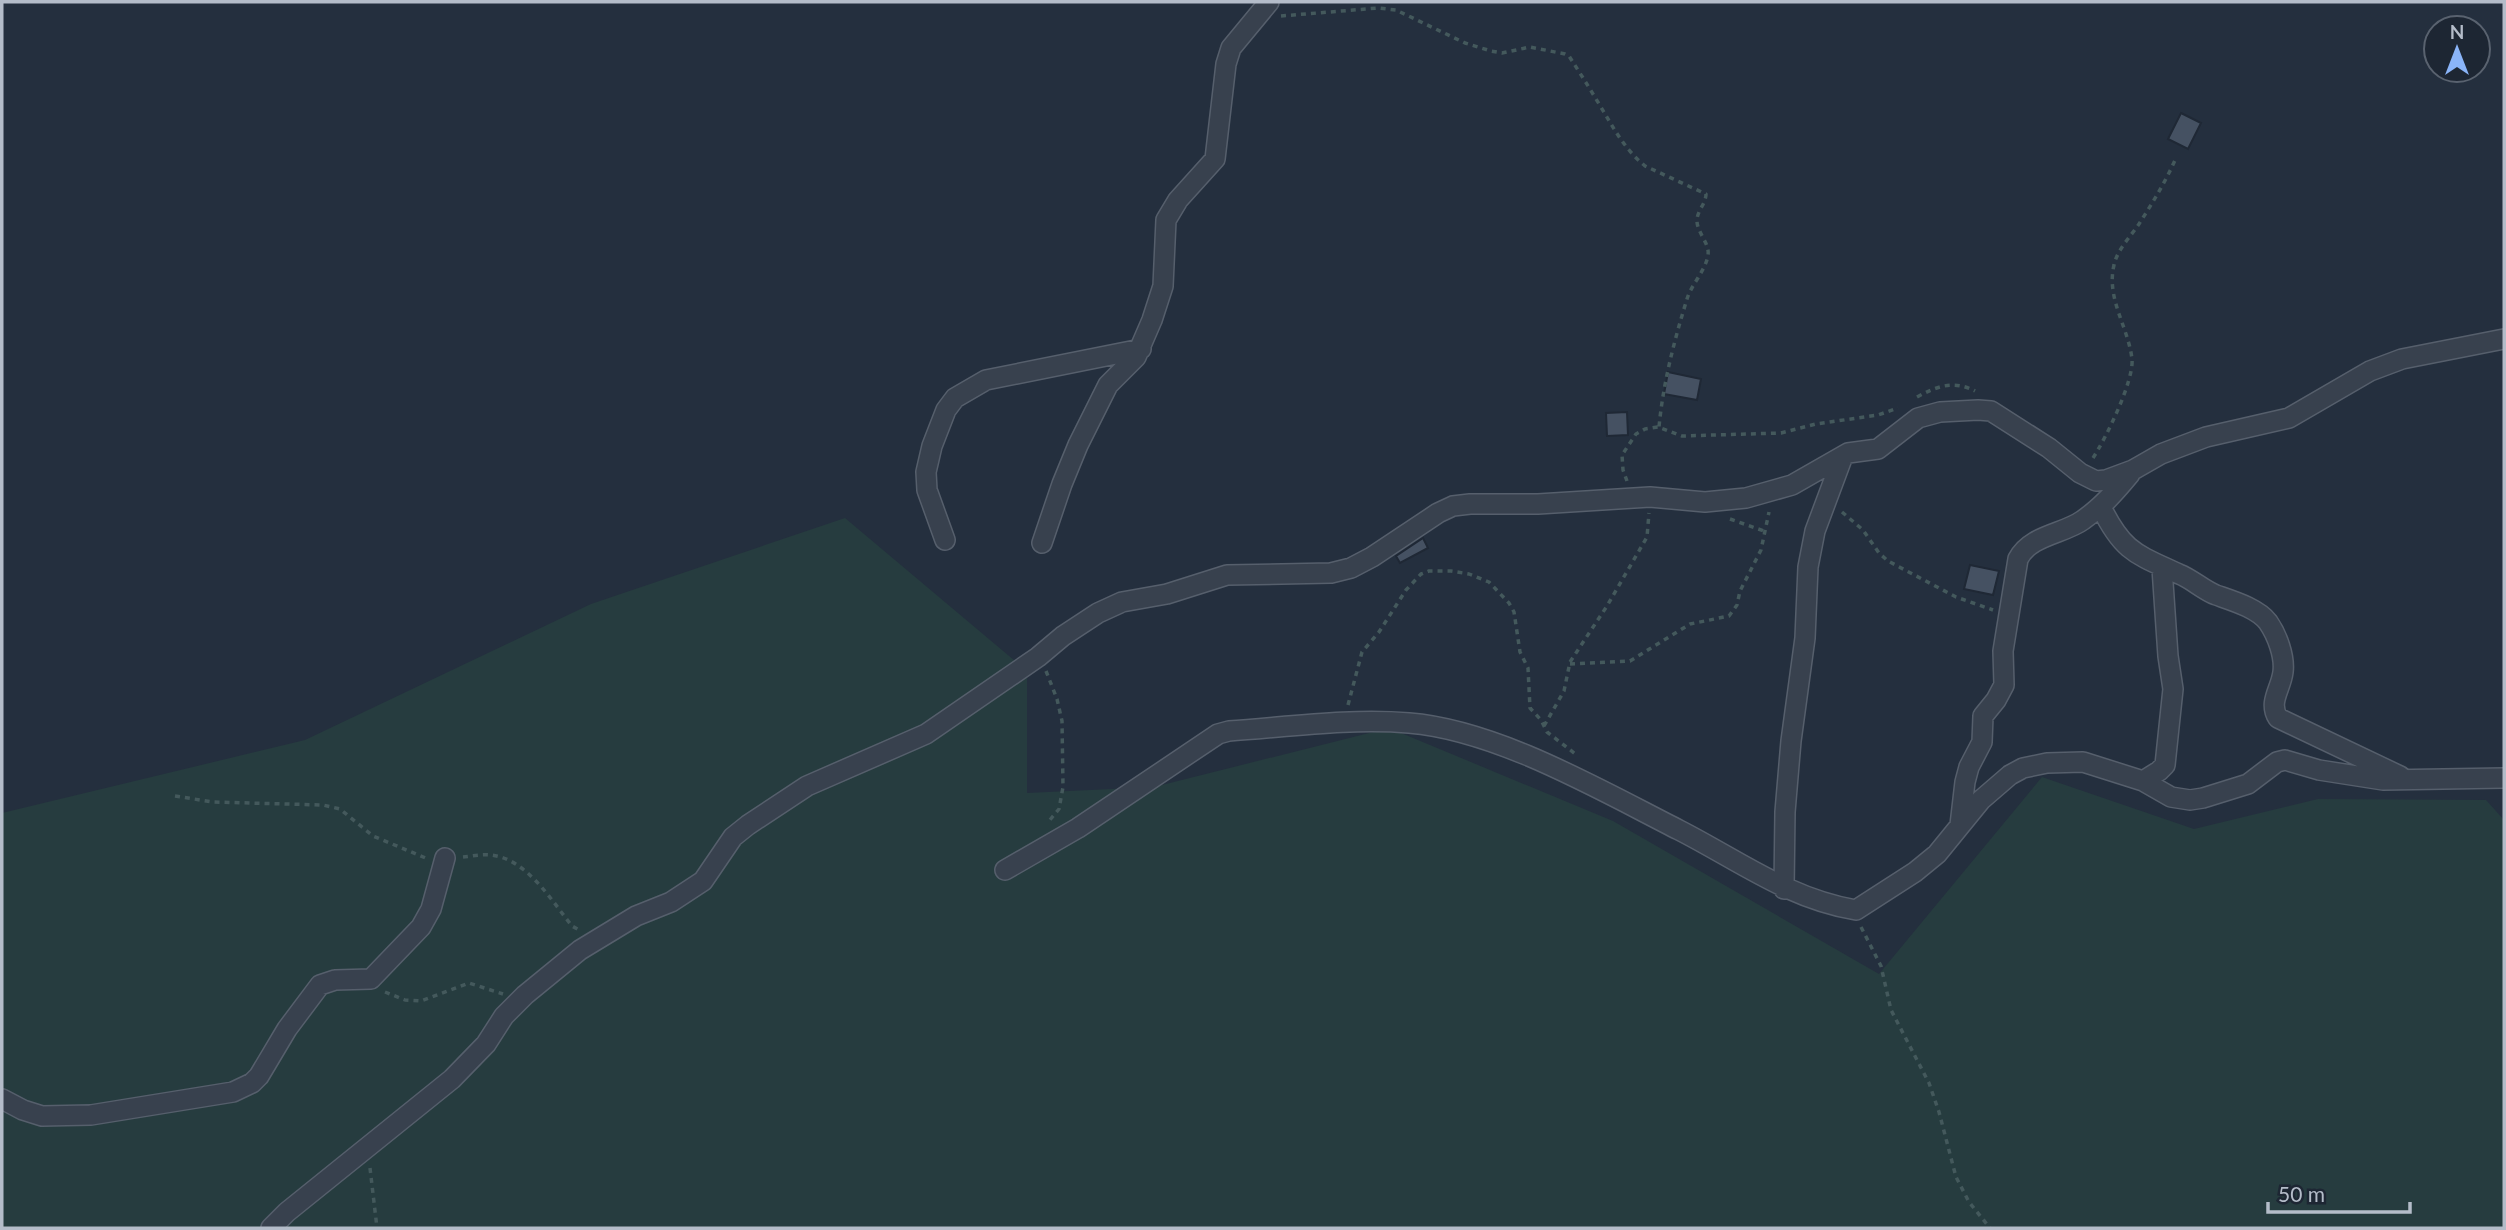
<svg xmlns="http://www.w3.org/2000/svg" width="2506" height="1230" viewBox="0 0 2506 1230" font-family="Lato,sans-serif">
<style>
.green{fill:#263c3f}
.building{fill:#455162;stroke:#1f2835;stroke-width:2}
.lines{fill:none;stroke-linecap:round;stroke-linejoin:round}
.minor-casing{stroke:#565f6c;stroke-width:22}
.path{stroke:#44595c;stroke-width:3.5;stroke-dasharray:5 5;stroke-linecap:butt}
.minor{stroke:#38414e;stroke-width:19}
</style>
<rect width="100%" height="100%" fill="#242f3e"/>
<path class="green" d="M845,518L1027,671V793L1154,787L1389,728L1613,821L1879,974L2042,777L2194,829L2318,799L2486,800L2504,820V1228H2V813L305,740L591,604Z"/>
<path class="building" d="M2181,113L2201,123L2188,149L2168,139Z
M1668,372L1701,379L1697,400L1664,394Z
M1627,412L1628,435L1607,436L1606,413Z
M1423,538L1428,548L1400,563L1396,556Z
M1970,565L1999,571L1993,595L1964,589Z"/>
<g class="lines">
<defs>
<path id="minor" d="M2101,507C2123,552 2136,554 2179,574C2192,579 2203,590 2216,595C2233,601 2257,608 2268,622C2277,635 2285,656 2283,672C2281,689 2268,702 2278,718L2400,776
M945,540L927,490L926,472L932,446L946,410L955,398L986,380L1141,349
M1042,543L1062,484L1078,445L1108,385L1136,357L1152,320L1163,286L1166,220L1178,200L1215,159L1226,64L1231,48L1269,2
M2143,781L2159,771L2165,765L2173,689L2168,656L2162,568
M1960,825L1965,782L1969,767L1982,742L1983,716L1996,700L2004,685L2003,651L2018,559C2030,535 2064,534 2083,520C2102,507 2116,491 2130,474
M1005,870L1078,828L1218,734L1229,731C1288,727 1350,718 1409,723C1497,730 1600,790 1679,830C1738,860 1789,899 1856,910L1915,872L1937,854L1981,800L2010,775L2023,768L2047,763L2083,762L2143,781L2171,797L2190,800L2203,798L2248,784L2277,762L2285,760L2319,770L2383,780L2504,778
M1784,889L1785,812L1791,741L1805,638L1808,567L1815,531L1843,456
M2,1099L23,1110L42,1116L91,1115L233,1092L252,1083L259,1076L287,1029L320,985L335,980L371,979L421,927L431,909L445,858
M271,1228L287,1212L452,1079L486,1044L504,1016L525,995L580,950L636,916L671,902L703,881L733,837L748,825L807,786L926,734L1038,657L1063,636L1098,613L1122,602L1167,594L1227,575L1331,573L1351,568L1372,557L1438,513L1453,506L1470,504H1538L1650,497L1705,502L1746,498L1792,485L1848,453L1878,449L1918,418L1940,412L1978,410L1991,411L2049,448L2080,473L2096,481L2106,480L2133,470L2161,454L2206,437L2289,418L2370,371L2402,359L2504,339"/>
</defs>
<use href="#minor" class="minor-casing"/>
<path class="path" d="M1281,16L1378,8L1396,10L1465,43L1491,51L1502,53L1530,47L1565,54L1569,56C1578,70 1587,84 1596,99C1611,123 1622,147 1645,166L1706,194C1706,203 1698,210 1697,219C1696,232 1710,243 1708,255C1706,270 1691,285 1687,299C1674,341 1663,384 1659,427
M1917,397C1937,386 1954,380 1975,391
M2093,458C2106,438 2134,381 2132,359C2128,326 2106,299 2114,265C2117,250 2131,236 2139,224C2153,202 2166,181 2176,158
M1627,481L1623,470L1622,455L1636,434L1645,429L1658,427L1682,436L1781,433L1816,424L1878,415L1898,408
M1842,512L1863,530L1879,553L1888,561L1956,597L1993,610
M1730,519L1764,531
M1570,664L1630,661L1690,624L1729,616L1737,605L1740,591L1761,550L1769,512
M1046,671L1057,699L1062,721L1063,787L1059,809L1049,821
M1348,705L1362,652L1379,632L1406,590L1421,574L1429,571H1451L1469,574L1489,582L1509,603L1514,612L1520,652L1528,668L1530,708L1541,720L1547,732L1578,756
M1544,726L1564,691L1570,662L1607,606L1647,537L1649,513
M175,796L213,802L323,805L340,809L373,836L428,859
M463,857C472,856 482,854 491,855C527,859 551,900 572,926L579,930
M1861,927L1881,966L1891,1010L1929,1083L1939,1112L1956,1177L1969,1202L1990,1228
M385,992L405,1000L421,1001L469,983L503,994
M370,1168L377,1228"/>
<use href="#minor" class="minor"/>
</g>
<rect width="2506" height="1230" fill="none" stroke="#b4bcc9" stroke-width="7"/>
<g transform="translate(2457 49)"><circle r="33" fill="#1d2633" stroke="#59626f" stroke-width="2"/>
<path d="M0-5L12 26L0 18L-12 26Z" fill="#8ab4f8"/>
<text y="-10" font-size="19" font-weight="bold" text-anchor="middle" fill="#b4bcc9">N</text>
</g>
<path d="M2268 1202v10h142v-10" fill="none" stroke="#b4bcc9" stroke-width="3.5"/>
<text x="2278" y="1202" font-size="21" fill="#b4bcc9" stroke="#1d2633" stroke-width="5" paint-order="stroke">50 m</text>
</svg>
